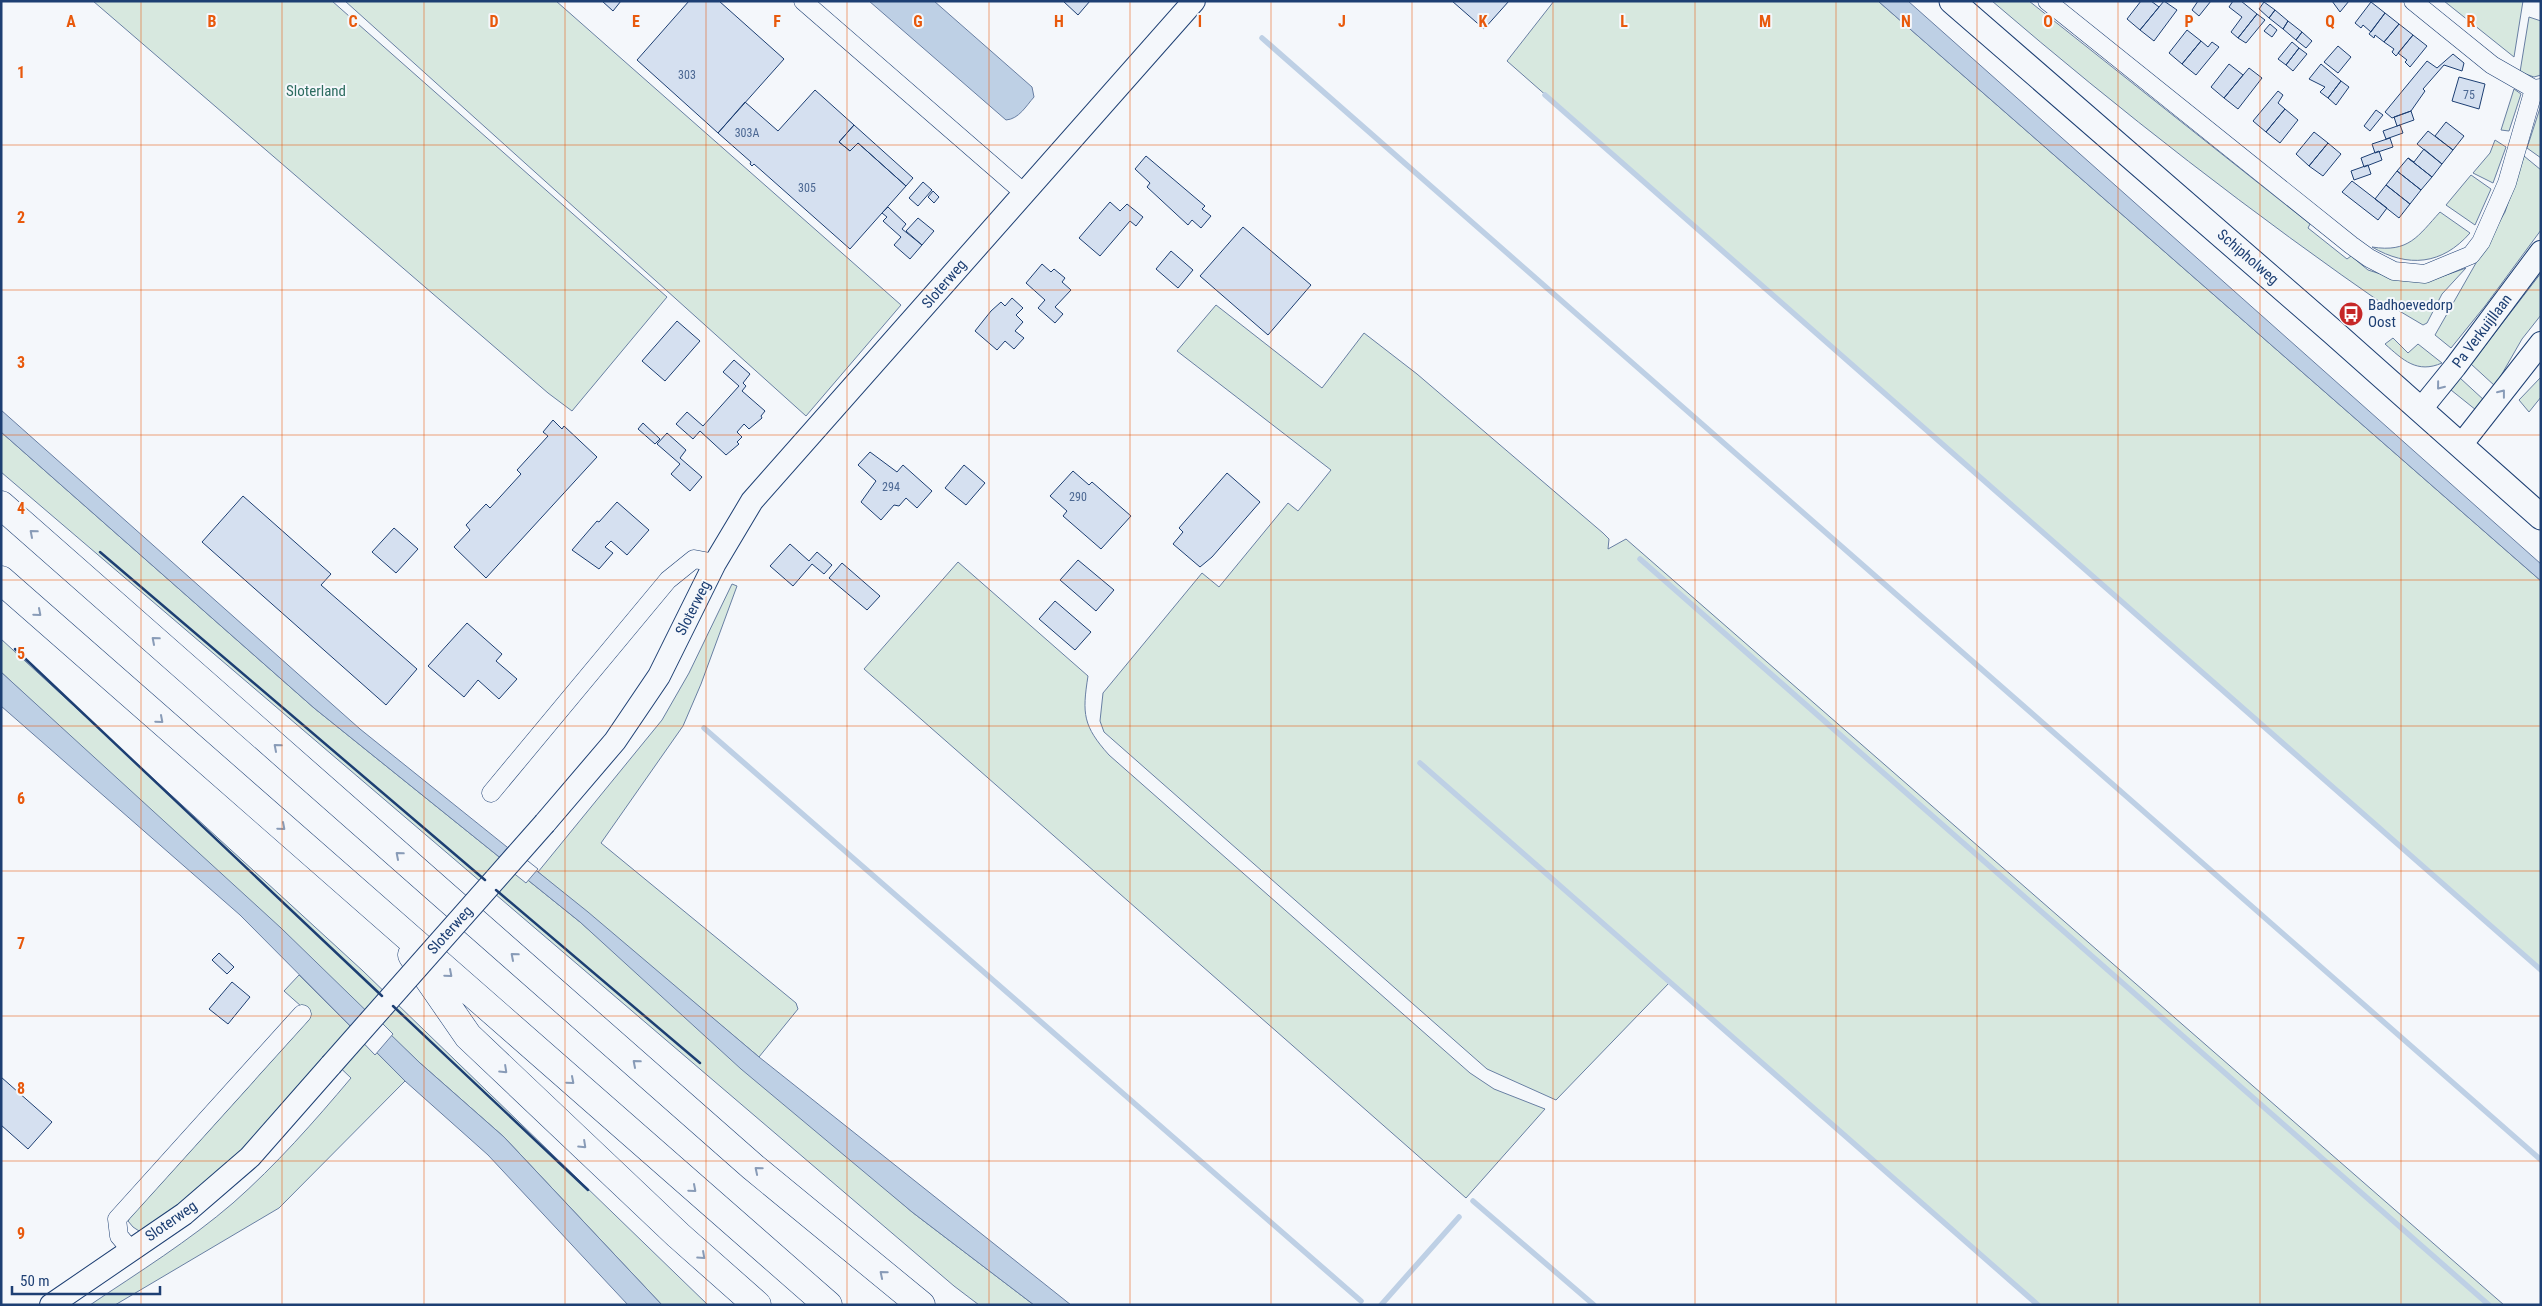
<svg xmlns="http://www.w3.org/2000/svg" width="2542" height="1306" viewBox="0 0 2542 1306" font-family="'Roboto Condensed',sans-serif">
<style>
.green{fill:#d7e8df;stroke:#687fa3}
.water{fill:#bed0e5;stroke:#687fa3}
.pier{fill:#f4f7fb;stroke:#687fa3}
.lines{fill:none;stroke-linecap:round;stroke-linejoin:round}
.stream{stroke:#bed0e5;stroke-width:5.5}
.building{fill:#d5e0f0;stroke:#1d3f73}
.minor-casing{stroke:#1d3f73;stroke-width:19}
.tertiary-casing{stroke:#1d3f73;stroke-width:24}
.secondary-casing{stroke:#1d3f73;stroke-width:27}
.motorway-casing{stroke:#1d3f73;stroke-width:29}
.minor{stroke:#f4f7fb;stroke-width:18}
.tertiary{stroke:#f4f7fb;stroke-width:22}
.secondary{stroke:#f4f7fb;stroke-width:25}
.motorway{stroke:#f4f7fb;stroke-width:28}
.tertiary-bridge-casing{stroke:#1d3f73;stroke-width:24;stroke-linecap:butt}
.tertiary-bridge{stroke:#f4f7fb;stroke-width:22}
.wall{stroke:#1d3f73;stroke-width:2.5}
.oneway{stroke:#889bb7}
.grid{fill:none;stroke:#e8590c;stroke-width:1;stroke-opacity:0.55}
.labels{text-anchor:middle;dominant-baseline:central;stroke-width:4;stroke-linejoin:round;paint-order:stroke}
.number-label{font-size:12px;fill:#4b6792}
.park-label{font-size:15px;fill:#2c6c60;stroke:#f4f7fb}
.street-label{font-size:15px;fill:#1d3f73;stroke:#f4f7fb}
.poi-label{font-size:15px;fill:#1d3f73;stroke:#f4f7fb;text-anchor:start}
.grid-label{font-size:16px;text-anchor:middle;font-weight:bold;fill:#e8590c;stroke:#f4f7fb;stroke-width:4;stroke-linejoin:round;paint-order:stroke}
</style>
<rect width="100%" height="100%" fill="#f4f7fb"/>
<path class="green" d="M93,1H332L667,297L572,411L548,393Z
M345,1H556L901,305L806,416Z
M1554,1H1878L2541,581V970L1507,61Z
M1992,1H2029L2310,224L2308,228L2347,259L2351,256L2368,270L2387,276L2432,280L2466,268L2442,294L2427,323L2423,325L2396,309L2393,311C2254,215 2120,111 1992,1Z
M2444,1H2523L2514,57Z
M2529,17L2541,21V75L2534,77L2520,72Z
M2514,89L2521,94L2509,131L2501,130Z
M2541,105V158L2527,148Z
M2495,140L2506,147L2493,183L2473,173L2490,153Z
M2524,156L2541,170V230L2485,306L2451,348L2435,335L2505,212Z
M2471,175L2491,189L2475,225L2446,205Z
M2440,212L2470,233C2442,265 2408,268 2372,247C2409,253 2418,236 2440,212Z
M2541,273V315L2522,339L2495,386L2471,364Z
M1216,305L1322,388L1364,333L1417,374L1603,533L1609,539L1608,549L1626,539L2504,1305H2038L1670,982L1556,1100L1487,1069L1104,732L1100,721L1103,693L1202,573L1219,587L1288,503L1298,511L1331,470L1177,351Z
M2393,338L2408,353L2418,344L2442,363C2417,374 2403,360 2385,344Z
M2541,377V397L2529,412L2519,400Z
M2460,378L2485,401L2476,410L2451,390Z
M1,432L314,708L580,922L912,1212L1034,1305H979L954,1286L1,472Z
M958,562L1088,676C1082,714 1083,726 1109,755L1470,1073L1494,1089L1545,1109L1466,1198L864,669Z
M732,584L737,586L701,684L683,726L601,843L796,1003L798,1009L759,1057L538,872L662,720L689,673Z
M1,639L363,971L708,1305H662L504,1137L420,1063L1,672Z
M299,975L405,1081L279,1208L115,1305H90C139,1272 189,1241 233,1203C276,1165 314,1122 351,1078L328,1056L225,1169L142,1233L133,1227L128,1221L136,1208L310,1014L284,991Z"/>
<path class="water" d="M869,1H934L1032,87L1034,97C1026,106 1019,119 1006,120Z
M1878,1H1908L2541,564V581Z
M1,410L360,729L588,912L759,1057L1071,1305H1034L912,1212L741,1069L580,922L314,708L1,432Z
M1,672L281,928L420,1063L504,1137L662,1305H628L488,1155L405,1081L240,915L1,706Z"/>
<path class="pier" d="M509,846L538,869L526,883L497,860Z
M367,1008L393,1034L375,1055L349,1028Z"/>
<g class="lines">
<path class="stream" d="M1262,38L2541,1160
M1545,95L2541,970
M1640,559L2489,1305
M704,728L1361,1301
M1420,763L2038,1305
M1473,1201L1594,1305
M1381,1305L1459,1217"/>
</g>
<path class="building" d="M602,1H621L613,11Z
M689,1H719L784,59L718,133L637,60Z
M1063,1H1090L1078,15Z
M1452,1H1509L1484,29Z
M2141,1H2151L2159,7L2140,30L2127,19Z
M2164,1L2177,10L2154,41L2140,30Z
M2198,1H2211L2199,16L2192,10Z
M2233,1H2241L2257,14L2238,38L2231,32L2242,17L2229,7Z
M2332,1H2349L2340,12Z
M2264,2L2275,10L2269,18L2259,9Z
M2371,2L2385,13L2371,32L2363,25L2361,28L2355,23Z
M2275,10L2288,21L2283,29L2269,18Z
M2385,13L2399,24L2384,42L2375,35L2374,38L2369,34Z
M2257,14L2265,20L2246,43L2238,38Z
M2288,21L2302,32L2296,40L2283,29Z
M2270,24L2277,30L2272,37L2264,31Z
M2399,24L2413,35L2396,56L2392,52L2394,49L2384,42Z
M2187,30L2201,41L2182,64L2169,53Z
M2302,32L2312,41L2306,48L2296,40Z
M2413,35L2427,46L2410,67L2405,62L2407,60L2398,53Z
M2201,41L2208,47L2212,42L2219,47L2196,75L2182,64Z
M2292,42L2299,48L2286,65L2278,59Z
M2338,46L2351,57L2338,73L2324,62Z
M2299,48L2307,54L2293,71L2286,65Z
M2453,54L2464,63L2462,71L2444,65L2423,89L2425,91L2411,111L2392,118L2385,112L2427,61L2437,68Z
M2229,64L2243,75L2224,98L2211,87Z
M2321,64L2341,81L2328,98L2320,92L2325,87L2309,79Z
M2249,68L2262,78L2238,109L2224,98Z
M2459,77L2485,84L2479,109L2452,101Z
M2341,81L2349,87L2336,105L2328,98Z
M815,90L854,125L839,142L850,151L858,143L906,186L850,249L754,164L752,166L750,164L751,162L718,133L745,102L778,131Z
M2278,91L2283,95L2278,103L2285,109L2266,132L2253,121Z
M2285,109L2298,120L2280,143L2266,132Z
M2376,110L2383,115L2370,131L2364,126Z
M2411,111L2414,120L2397,126L2394,117Z
M2446,122L2464,136L2453,150L2435,136Z
M854,125L913,178L906,186L858,143L850,151L839,142Z
M2400,125L2403,133L2386,139L2383,131Z
M2428,131L2453,150L2442,164L2417,144Z
M2314,132L2328,143L2309,166L2296,154Z
M2390,138L2393,147L2375,153L2372,144Z
M2328,143L2341,154L2323,176L2309,166Z
M2424,149L2442,164L2432,177L2408,158L2414,162Z
M2379,151L2382,160L2364,167L2361,158Z
M1146,156L1205,206L1202,209L1211,216L1201,228L1192,220L1188,225L1147,187L1150,183L1135,169Z
M2408,158L2432,177L2421,190L2397,171Z
M2368,165L2371,174L2354,180L2351,171Z
M2397,171L2421,190L2410,204L2386,185Z
M2352,181L2387,208L2378,220L2342,192Z
M923,182L932,190L918,206L909,198Z
M2386,185L2410,204L2399,218L2375,199Z
M933,191L939,197L934,203L928,197Z
M1110,202L1120,211L1127,204L1143,217L1136,226L1130,221L1100,256L1079,238Z
M888,207L906,224L902,229L922,245L910,259L894,245L901,237L883,221L887,217L882,213Z
M918,218L934,231L922,245L906,231Z
M1243,227L1311,285L1268,335L1200,276Z
M1171,251L1193,270L1178,288L1156,269Z
M1042,264L1051,272L1054,269L1065,278L1062,282L1071,290L1055,307L1063,314L1055,323L1038,308L1045,300L1026,283Z
M1012,298L1023,308L1016,315L1023,322L1015,331L1024,338L1014,349L1005,341L997,350L975,331L991,311L1001,302L1005,306Z
M677,321L700,341L665,381L642,361Z
M734,360L750,374L743,383L746,386L742,391L765,411L761,416L762,418L749,429L744,424L737,432L742,437L737,442L739,444L726,455L700,431L693,439L676,424L687,412L703,426L739,386L723,372Z
M553,420L562,429L564,426L597,457L486,578L454,547L470,530L466,525L486,504L490,508L521,474L517,470L548,436L543,432Z
M643,423L660,439L655,444L638,429Z
M667,433L686,450L680,458L702,477L690,491L671,474L680,464L657,444Z
M870,452L897,472L903,465L932,491L917,508L906,498L899,506L894,505L881,520L861,502L876,481L858,465Z
M964,465L985,483L966,505L945,488Z
M1073,471L1089,485L1092,482L1131,516L1101,549L1063,516L1067,511L1050,496Z
M1227,473L1260,502L1212,557L1200,567L1173,544L1183,532L1179,528Z
M243,496L331,574L321,585L417,669L386,705L202,542Z
M617,502L649,530L627,555L611,541L605,547L613,553L599,569L572,550L597,521L599,522Z
M394,528L418,549L396,573L372,552Z
M790,544L809,561L817,552L832,565L824,574L812,564L793,586L770,566Z
M1078,560L1114,590L1096,611L1060,580Z
M842,563L880,596L867,610L829,578Z
M1055,601L1091,632L1075,650L1039,619Z
M467,623L502,654L496,661L517,679L499,699L478,680L464,697L428,666Z
M219,953L234,967L227,974L212,960Z
M232,982L250,997L228,1024L209,1009Z
M1,1077L52,1122L28,1149L1,1125Z"/>
<g class="lines">
<defs>
<path id="minor" d="M803,1L1023,192
M2047,1L2351,245L2369,258L2394,271L2425,274L2471,255L2481,242L2507,183L2534,89L2541,88
M2413,1L2492,65L2534,89
M491,793L668,580L694,559L715,563
M130,1249L119,1236L117,1219L302,1014"/>
<path id="tertiary" d="M2421,409L2455,367L2541,252
M2461,445L2541,343
M545,823L615,741L659,676L715,563L752,501L1194,1
M51,1305L184,1214L250,1157L331,1065"/>
<path id="secondary" d="M1952,1L2333,332L2541,517"/>
<path id="motorway" d="M1,505L753,1167L921,1305
M1,580L828,1305
M412,955L468,1036L678,1235L757,1305"/>
</defs>
<use href="#minor" class="minor-casing"/>
<use href="#tertiary" class="tertiary-casing"/>
<use href="#secondary" class="secondary-casing"/>
<use href="#motorway" class="motorway-casing"/>
<use href="#minor" class="minor"/>
<use href="#tertiary" class="tertiary"/>
<use href="#secondary" class="secondary"/>
<use href="#motorway" class="motorway"/>
<defs>
<path id="tertiary-bridge" d="M331,1065L545,823"/>
</defs>
<use href="#tertiary-bridge" class="tertiary-bridge-casing"/>
<use href="#tertiary-bridge" class="tertiary-bridge"/>
<path class="wall" d="M100,552L485,880
M15,649L382,996
M496,890L700,1063
M393,1006L588,1190"/>
</g>
<defs><path id="oneway-chevron" d="M-2-3.5L2.5 0L-2 3.5" fill="none" stroke-width="1.6" stroke-linecap="round" stroke-linejoin="round" transform="scale(1.25)"/></defs>
<g class="oneway">
<use href="#oneway-chevron" transform="translate(2440 386) rotate(129)"/>
<use href="#oneway-chevron" transform="translate(2502 393) rotate(-52)"/>
<use href="#oneway-chevron" transform="translate(33 533) rotate(-139)"/>
<use href="#oneway-chevron" transform="translate(38 613) rotate(41)"/>
<use href="#oneway-chevron" transform="translate(155 640) rotate(-139)"/>
<use href="#oneway-chevron" transform="translate(160 720) rotate(41)"/>
<use href="#oneway-chevron" transform="translate(277 747) rotate(-139)"/>
<use href="#oneway-chevron" transform="translate(282 827) rotate(41)"/>
<use href="#oneway-chevron" transform="translate(399 855) rotate(-139)"/>
<use href="#oneway-chevron" transform="translate(514 956) rotate(-139)"/>
<use href="#oneway-chevron" transform="translate(449 974) rotate(41)"/>
<use href="#oneway-chevron" transform="translate(636 1063) rotate(-139)"/>
<use href="#oneway-chevron" transform="translate(504 1070) rotate(43)"/>
<use href="#oneway-chevron" transform="translate(571 1081) rotate(41)"/>
<use href="#oneway-chevron" transform="translate(583 1145) rotate(43)"/>
<use href="#oneway-chevron" transform="translate(758 1170) rotate(-140)"/>
<use href="#oneway-chevron" transform="translate(693 1189) rotate(41)"/>
<use href="#oneway-chevron" transform="translate(702 1256) rotate(42)"/>
<use href="#oneway-chevron" transform="translate(883 1274) rotate(-140)"/>
</g>
<path class="grid" d="M141,1V1305M282,1V1305M424,1V1305M565,1V1305M706,1V1305M847,1V1305M989,1V1305M1130,1V1305M1271,1V1305M1412,1V1305M1553,1V1305M1695,1V1305M1836,1V1305M1977,1V1305M2118,1V1305M2260,1V1305M2401,1V1305M1,145H2541M1,290H2541M1,435H2541M1,580H2541M1,726H2541M1,871H2541M1,1016H2541M1,1161H2541"/>
<defs>
<symbol id="bus-disc" viewBox="-11 -11 22 22"><circle r="9.5" fill="#c62828" stroke="#f4f7fb"/><path d="M-5-6H5V4H4V6H2V4H-2V6H-4V4H-5ZM-3.5-4V0h7V-4ZM-3.5 1.2v1.5H-2V1.2ZM2 1.2v1.5H3.5V1.2Z" fill="#fff"/></symbol>
</defs>
<g fill-rule="evenodd">
<use href="#bus-disc" x="2337" y="300" width="28" height="28"/>
</g>
<g class="labels">
<g class="number-label">
<text x="687" y="75">303</text>
<text x="2469" y="95">75</text>
<text x="747" y="133">303A</text>
<text x="807" y="188">305</text>
<text x="891" y="487">294</text>
<text x="1078" y="497">290</text>
</g>
<g class="park-label">
<text x="316" y="91">Sloterland</text>
</g>
<g class="street-label">
<text transform="translate(2248 257) rotate(41)">Schipholweg</text>
<text transform="translate(944 284) rotate(-49)">Sloterweg</text>
<text transform="translate(2482 331) rotate(-53)">Pa Verkuijllaan</text>
<text transform="translate(693 608) rotate(-63)">Sloterweg</text>
<text transform="translate(450 930) rotate(-48)">Sloterweg</text>
<text transform="translate(171 1221) rotate(-35)">Sloterweg</text>
</g>
<g class="poi-label">
<text x="2368" y="305">Badhoevedorp<tspan x="2368" dy="17">Oost</tspan></text>
</g>
</g>
<g class="grid-label">
<text x="71" y="27">A</text>
<text x="212" y="27">B</text>
<text x="353" y="27">C</text>
<text x="494" y="27">D</text>
<text x="636" y="27">E</text>
<text x="777" y="27">F</text>
<text x="918" y="27">G</text>
<text x="1059" y="27">H</text>
<text x="1200" y="27">I</text>
<text x="1342" y="27">J</text>
<text x="1483" y="27">K</text>
<text x="1624" y="27">L</text>
<text x="1765" y="27">M</text>
<text x="1906" y="27">N</text>
<text x="2048" y="27">O</text>
<text x="2189" y="27">P</text>
<text x="2330" y="27">Q</text>
<text x="2471" y="27">R</text>
<text x="21" y="78">1</text>
<text x="21" y="223">2</text>
<text x="21" y="368">3</text>
<text x="21" y="514">4</text>
<text x="21" y="659">5</text>
<text x="21" y="804">6</text>
<text x="21" y="949">7</text>
<text x="21" y="1094">8</text>
<text x="21" y="1239">9</text>
</g>
<rect width="2542" height="1306" fill="none" stroke="#1d3f73" stroke-width="5"/>
<path d="M12 1286v8h148v-8" fill="none" stroke="#1d3f73" stroke-width="2.5"/>
<text x="20" y="1286" font-size="15" fill="#1d3f73" stroke="#f4f7fb" stroke-width="4" paint-order="stroke">50 m</text>
</svg>
